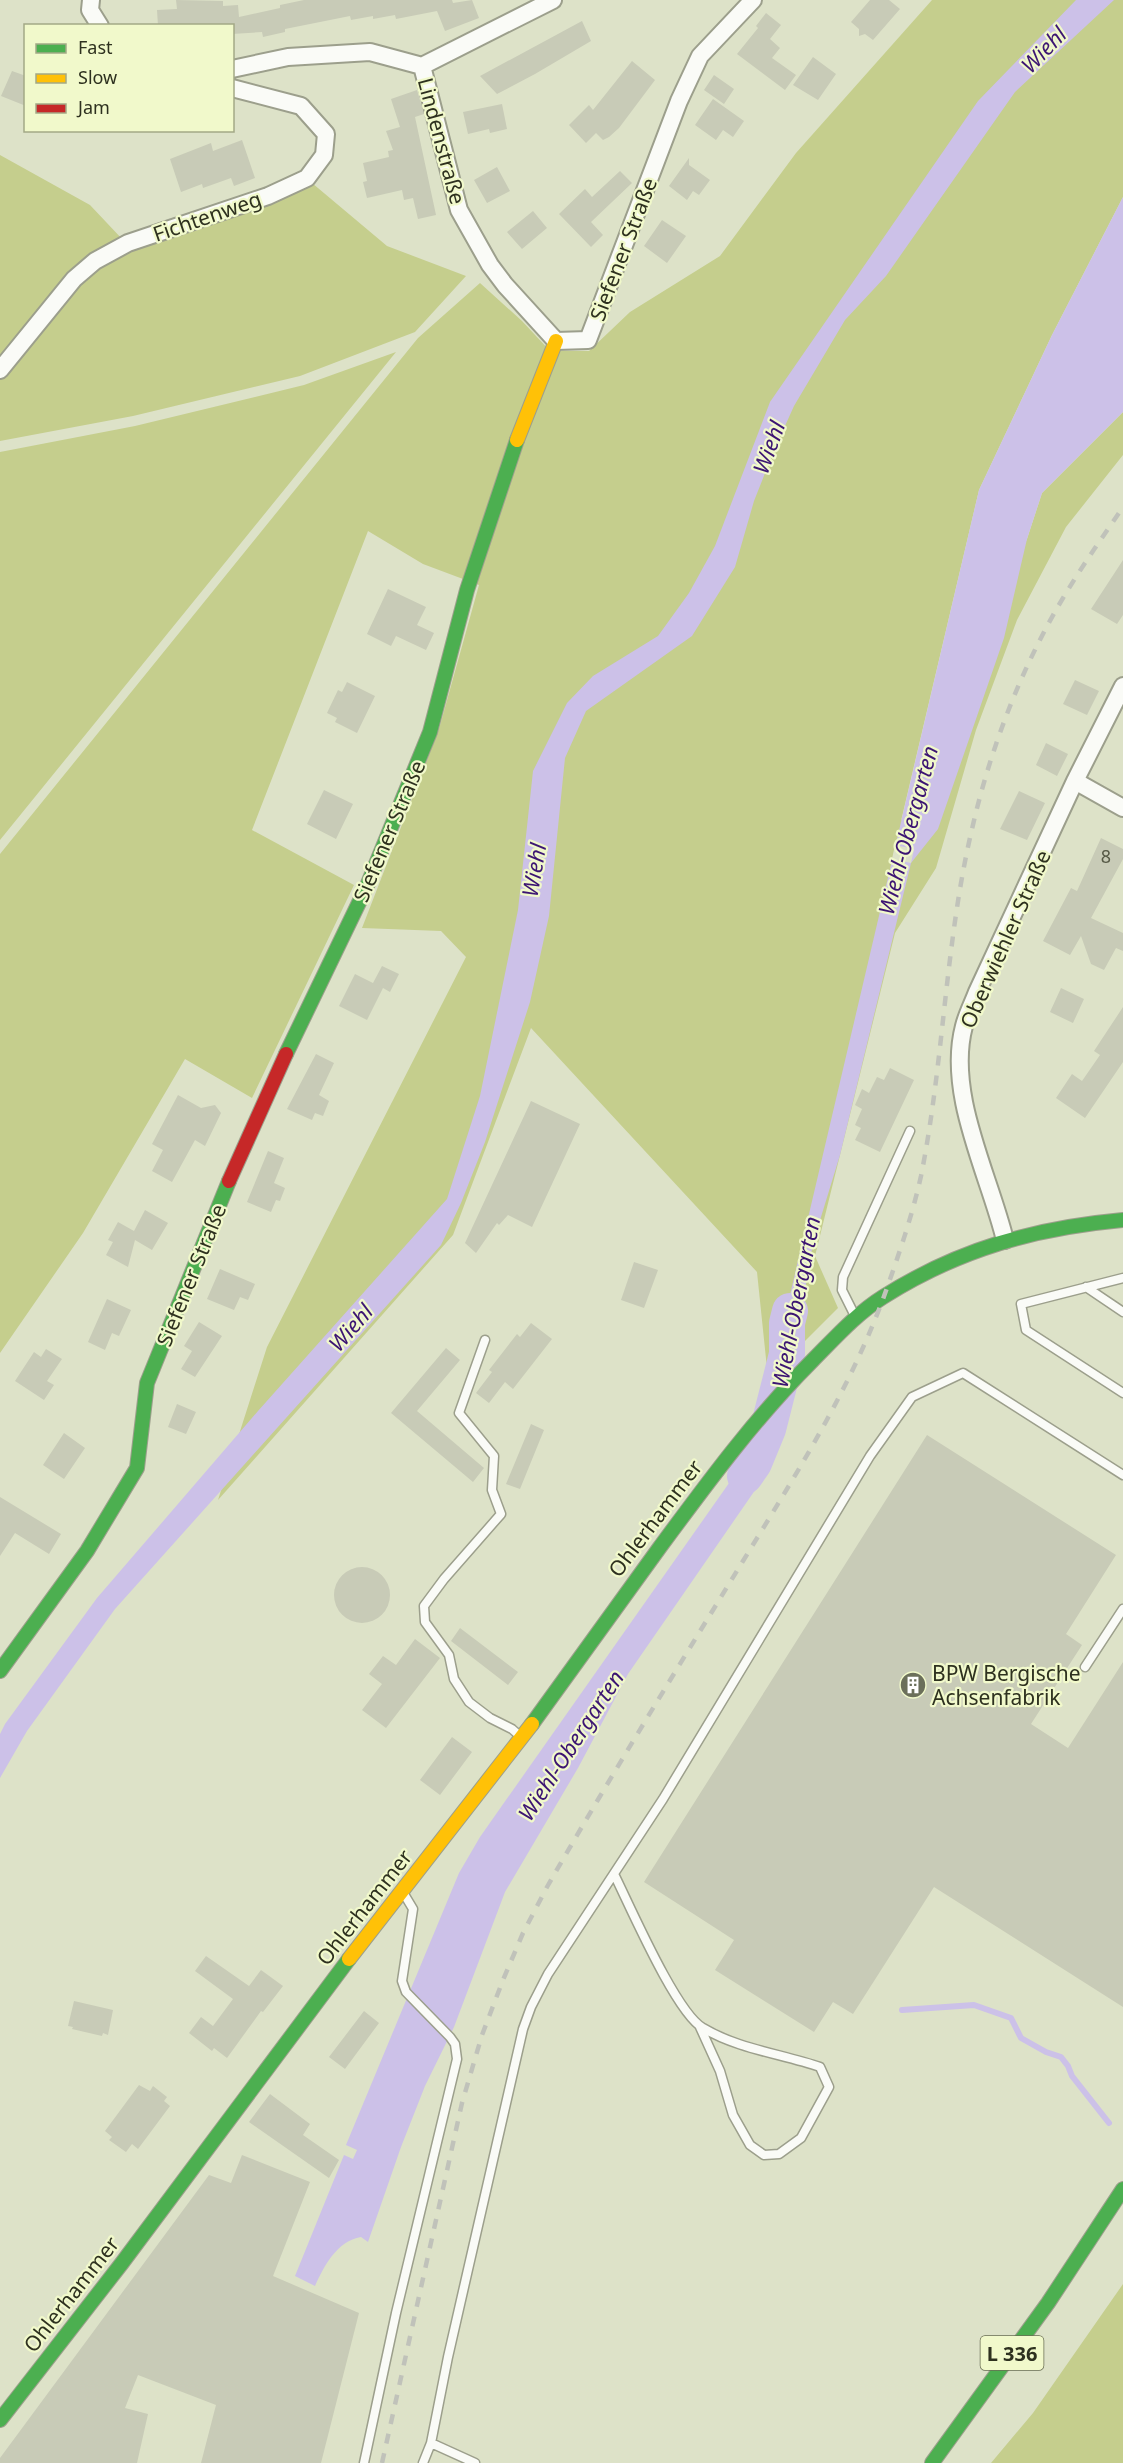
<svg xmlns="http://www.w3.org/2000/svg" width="1123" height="2463" viewBox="0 0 1123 2463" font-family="'Noto Sans',sans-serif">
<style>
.green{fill:#c5ce8d}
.water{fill:#ccc1e8}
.pier{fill:#dde2c8}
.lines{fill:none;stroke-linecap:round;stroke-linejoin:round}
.stream{stroke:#ccc1e8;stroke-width:6}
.river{stroke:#ccc1e8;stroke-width:36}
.building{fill:#c8cbb7}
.lane-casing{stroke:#9c9f8c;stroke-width:11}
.street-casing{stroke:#9c9f8c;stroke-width:20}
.fast-casing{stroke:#9c9f8c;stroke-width:16}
.slow-casing{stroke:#9c9f8c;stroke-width:16}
.jam-casing{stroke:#9c9f8c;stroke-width:16}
.lane{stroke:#fafbf7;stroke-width:8}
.street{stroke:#fafbf7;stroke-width:16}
.fast{stroke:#4caf50;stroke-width:14}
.slow{stroke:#ffc107;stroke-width:14}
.jam{stroke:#c62828;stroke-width:14}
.rail{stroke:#c0c2ba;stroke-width:4.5;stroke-dasharray:10 10;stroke-linecap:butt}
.labels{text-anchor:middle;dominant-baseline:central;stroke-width:4.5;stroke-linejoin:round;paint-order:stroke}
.number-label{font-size:18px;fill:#565946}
.shield{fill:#f1f9cb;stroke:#686d53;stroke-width:1.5}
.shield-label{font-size:20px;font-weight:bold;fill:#2e311f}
.street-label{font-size:21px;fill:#2e311f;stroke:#f1f9cb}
.poi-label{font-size:21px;fill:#2e311f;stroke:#f1f9cb;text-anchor:start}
.water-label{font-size:22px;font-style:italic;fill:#3c1573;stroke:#f1f9cb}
</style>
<rect width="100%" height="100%" fill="#dde2c8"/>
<path class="green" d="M932,0H1123V197L1052,335L979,490L901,821L1027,539L1042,493L1123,412V455L1066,527L1017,620L976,730L936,868L895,933L815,1256L838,1308L768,1378L757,1272L531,1028L453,1235L218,1500L267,1347L466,957L441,931L362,928L439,729L479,585L423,564L368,531L252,830L354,885L252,1098L185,1059L83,1233L0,1353V854L418,338L480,283L522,321L550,351H589L630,312L720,256L796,153Z
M0,155L90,205L123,240L312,183L387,246L466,276L415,332L300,376L133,416L0,441Z
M396,352L0,840V452L135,426L304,385Z
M1123,2284V2463H991L1033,2413Z"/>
<path class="water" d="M1076,0H1114L1015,92L886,276L845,320L794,406L775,448L754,501L735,567L692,636L586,711L565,758L549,916L530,1002L485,1142L461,1203L441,1245L115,1609L27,1731L0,1778V1734L5,1724L97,1598L258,1411L447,1199L480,1096L518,910L533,771L567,703L593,676L658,636L689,593L715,546L770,402L978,101Z
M1123,197V412L1042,493L1027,539L1004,638L938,829L911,863L840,1155L813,1243L795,1349L768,1378L778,1346L979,490L1052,335Z
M784,1412C782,1434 779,1451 769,1470L628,1674L578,1768L505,1892L454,2027L425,2086L401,2147L368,2242L361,2237C337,2241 324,2266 315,2286L295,2276L344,2155L353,2159L357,2150L346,2145L459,1873L480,1837L753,1449Z"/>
<path class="pier" d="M895,845L914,849L911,863L892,859Z
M784,1409V1412L753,1449L754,1443Z"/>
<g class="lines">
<path class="stream" d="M902,2010L974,2005L1011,2018L1021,2038L1046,2052L1061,2057L1068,2066L1072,2076L1109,2123"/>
<path class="river" d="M745,1476L754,1463L768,1429L787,1354V1323L790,1311"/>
</g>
<path class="building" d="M176,0L223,1V6L238,5L239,17L280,8V5L304,0H452L453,3L472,0L479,18L445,31L437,11L396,19L395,15L373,19V16L351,20L350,16L285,29V32L263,37L262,32L232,34V26H158L157,10L177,9Z
M870,0H889L900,9L873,40L865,34L859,36V29L851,22Z
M766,13L781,25L770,39L780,48L772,58L796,75L785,90L737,54L758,28L756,26Z
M582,21L591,41L535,74L497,94L480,76Z
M813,57L836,74L818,100L793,85Z
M632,61L655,80L619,128L609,137L603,140L596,133L586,143L569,125L589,105L593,110Z
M12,71L26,76V106L1,96Z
M714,75L734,89L724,104L704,90Z
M417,90L424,114L415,117L436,215L418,219L413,198L404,200L402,190L367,198L363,182L367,181L363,163L389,157L388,151L393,150L386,131L400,127L391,99Z
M713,99L744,121L733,137L723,130L716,140L695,125Z
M502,104L507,129L490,133L489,129L468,134L463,112Z
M242,140L255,178L234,186L231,178L203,188L202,184L181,192L170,159L211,143L213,151Z
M689,158V165L710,180L699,195L693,191L687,200L669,186Z
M497,167L510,191L487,203L474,180Z
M620,171L632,183L591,222L603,235L591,247L559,214L585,189L592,197Z
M533,211L547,228L522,249L507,232Z
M662,220L686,236L667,263L644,246Z
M1123,560V615L1117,624L1091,609Z
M388,589L426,607L417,625L434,633L426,650L396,636L391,646L367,634Z
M1075,680L1099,691L1087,715L1063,704Z
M347,682L375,696L357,733L335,722L337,718L327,713L338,690L342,692Z
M1046,743L1068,754L1057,776L1036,765Z
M324,790L353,804L336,839L307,824Z
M1019,791L1045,803L1027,840L1000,829Z
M1101,838L1123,849V859L1091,918L1123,933V951L1116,948L1104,970L1091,964L1081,936L1070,955L1043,941L1071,888L1077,891Z
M382,966L399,974L390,992L383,988L367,1020L339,1006L355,974L373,983Z
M1061,988L1084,999L1073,1023L1050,1012Z
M1123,1007V1062L1085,1118L1056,1098L1072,1074L1082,1081L1100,1055L1094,1051Z
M316,1054L334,1063L319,1095L329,1101L323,1116L315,1113L312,1120L287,1109Z
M890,1068L914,1080L880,1152L855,1140L861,1128L855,1125L862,1109L855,1105L862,1089L869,1093L877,1077L884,1080Z
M178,1095L201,1108L215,1105L221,1113L205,1146L195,1140L172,1182L152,1171L163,1150L152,1144Z
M531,1101L580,1124L532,1227L508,1215L499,1225L497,1223L476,1253L465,1243Z
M268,1151L284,1158L274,1183L285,1188L280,1201L276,1200L271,1212L247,1202Z
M145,1210L168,1223L152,1250L135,1240L128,1267L106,1255L113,1242L108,1240L118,1222L134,1231Z
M634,1262L658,1270L644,1308L621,1300Z
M220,1269L255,1284L248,1300L240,1297L234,1310L207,1299Z
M107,1299L131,1310L119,1336L112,1333L105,1350L88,1342Z
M199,1322L222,1336L195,1377L181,1369L192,1351L184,1346Z
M531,1323L552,1339L513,1389L505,1382L489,1403L476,1393L492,1372L489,1370L517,1334L520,1337Z
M446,1348L460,1360L417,1411L484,1468L473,1482L391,1413Z
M46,1349L62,1359L47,1381L54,1385L44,1400L15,1381L34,1352L41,1357Z
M177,1404L196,1412L186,1434L168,1427Z
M531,1424L544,1430L520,1489L506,1484Z
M64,1433L85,1448L64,1479L43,1465Z
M927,1435L1116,1555L1066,1634L1082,1645L1031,1724L1068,1748L1123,1662V2007L934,1887L853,2014L833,2002L814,2032L715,1970L734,1940L644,1882Z
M0,1497L61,1534L49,1554L15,1533L0,1556Z
M334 1595a28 28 0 1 1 56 0a28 28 0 1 1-56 0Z
M460,1628L518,1672L508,1685L451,1641Z
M415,1639L440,1658L386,1728L362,1710L382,1684L369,1674L383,1656L396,1665Z
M452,1737L472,1752L440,1795L420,1780Z
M206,1956L249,1986L261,1970L283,1986L263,2012L261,2011L227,2058L214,2048L212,2051L189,2033L201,2017L213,2026L233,1999L195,1971Z
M74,2001L113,2010L108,2035L103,2033L102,2036L72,2029L73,2027L68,2026Z
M364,2011L379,2023L345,2069L329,2057Z
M139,2085L150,2091L153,2086L167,2097L164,2101L170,2106L138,2149L132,2144L126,2152L109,2140L112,2137L105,2131Z
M270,2094L310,2124L303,2135L339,2160L329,2178L249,2122Z
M242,2155L310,2182L273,2276L359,2313L321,2463H201L216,2405L138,2375L125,2408L148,2414L137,2463H0V2458L209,2175L231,2183Z"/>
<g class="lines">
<defs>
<path id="lane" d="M1123,1278L1021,1304L1026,1330L1123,1393
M1086,1287L1123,1312
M855,1316L842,1290L843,1277L910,1131
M485,1340L459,1413L494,1456L492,1490L501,1514L444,1579L424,1606L425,1622L449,1655L454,1679L469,1702L490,1718L512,1729L521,1737
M1085,1667L1123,1609
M614,1874C630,1906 676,2013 703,2028C738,2049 782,2054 820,2067L829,2087L801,2138L779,2154L764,2155L750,2145L733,2115L720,2071L700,2027
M431,2443L475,2463
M364,2463L396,2313L457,2059L455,2044L450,2037L406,1992L402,1981L413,1909L404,1894
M423,2463L431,2443L448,2357L523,2029L531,2007L548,1974L663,1799L870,1456L912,1397L963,1373L1123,1475"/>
<path id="street" d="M91,0L90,10L100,26
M422,66L553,0
M232,69L288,57L370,52L422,66L459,210L490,265L505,285L556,341L588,340L679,101L700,56L753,0
M0,370L74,279L95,261L128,243L268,196L307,178L324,155L326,134L301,106L232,88
M1075,781L1123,808
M1005,1240C989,1174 946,1094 964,1026C967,1014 973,1003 977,992L1075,781L1123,686"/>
<path id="fast" d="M286,1054L367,886L430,732L467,590L517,440
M0,1671L87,1551L137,1468L147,1383L229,1181
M532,1724C575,1665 618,1606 660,1547C708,1482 755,1418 812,1361C835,1338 856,1314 883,1297C959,1249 1035,1228 1123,1220
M0,2420L122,2263L349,1959
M932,2463L1048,2303L1123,2189"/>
<path id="slow" d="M517,440L556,341
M349,1959L532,1724"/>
<path id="jam" d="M229,1181L286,1054"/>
</defs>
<use href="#lane" class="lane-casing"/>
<use href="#street" class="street-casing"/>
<use href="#fast" class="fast-casing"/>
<use href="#slow" class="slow-casing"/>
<use href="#jam" class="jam-casing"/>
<use href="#lane" class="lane"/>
<use href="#street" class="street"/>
<use href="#fast" class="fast"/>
<use href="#slow" class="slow"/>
<use href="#jam" class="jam"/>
<path class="rail" d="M382,2463L462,2103L482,2035L503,1980L523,1933L547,1887C610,1777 677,1669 743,1561C795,1476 848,1393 883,1299C897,1260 912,1217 921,1176C944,1061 945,943 972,829C992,741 1027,653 1076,577C1091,553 1107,531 1123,507"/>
</g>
<defs>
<symbol id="building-disc" viewBox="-11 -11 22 22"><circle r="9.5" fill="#6b6f5a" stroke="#f1f9cb"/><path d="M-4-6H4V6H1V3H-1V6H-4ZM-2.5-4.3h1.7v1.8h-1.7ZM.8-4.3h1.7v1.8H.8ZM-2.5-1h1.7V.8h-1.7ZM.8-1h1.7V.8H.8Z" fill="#fff"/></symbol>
</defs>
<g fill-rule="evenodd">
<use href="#building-disc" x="898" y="1670" width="30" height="30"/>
</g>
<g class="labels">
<g class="number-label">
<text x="1106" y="856">8</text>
</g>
<rect class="shield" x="980.5" y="2336" width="63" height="34" rx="4.5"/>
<g class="shield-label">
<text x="1012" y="2353">L 336</text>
</g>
<g class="street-label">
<text transform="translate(442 141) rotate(75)">Lindenstraße</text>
<text transform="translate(207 216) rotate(-19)">Fichtenweg</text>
<text transform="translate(623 249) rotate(-69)">Siefener Straße</text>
<text transform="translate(389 831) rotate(-67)">Siefener Straße</text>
<text transform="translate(1005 939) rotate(-66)">Oberwiehler Straße</text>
<text transform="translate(191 1275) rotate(-68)">Siefener Straße</text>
<text transform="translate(655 1518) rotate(-53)">Ohlerhammer</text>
<text transform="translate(364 1907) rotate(-52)">Ohlerhammer</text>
<text transform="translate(71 2294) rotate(-52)">Ohlerhammer</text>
</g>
<g class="poi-label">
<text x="932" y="1673">BPW Bergische<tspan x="932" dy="24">Achsenfabrik</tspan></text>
</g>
<g class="water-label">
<text transform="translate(1043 49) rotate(-46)">Wiehl</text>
<text transform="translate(768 447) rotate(-70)">Wiehl</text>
<text transform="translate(907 830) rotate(-75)">Wiehl-Obergarten</text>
<text transform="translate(533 870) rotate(-80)">Wiehl</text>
<text transform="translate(795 1302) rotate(-79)">Wiehl-Obergarten</text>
<text transform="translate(350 1327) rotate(-49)">Wiehl</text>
<text transform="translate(570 1745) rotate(-57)">Wiehl-Obergarten</text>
</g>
</g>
<rect x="24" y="24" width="210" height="108" fill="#f1f9cb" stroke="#a3a986" stroke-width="1.5"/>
<rect x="36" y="44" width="30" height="9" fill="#4caf50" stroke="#a3a986" stroke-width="1.5"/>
<text x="78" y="54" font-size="18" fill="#2e311f">Fast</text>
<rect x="36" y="74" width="30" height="9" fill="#ffc107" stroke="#a3a986" stroke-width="1.5"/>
<text x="78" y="84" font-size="18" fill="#2e311f">Slow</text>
<rect x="36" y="104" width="30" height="9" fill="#c62828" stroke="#a3a986" stroke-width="1.5"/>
<text x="78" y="114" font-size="18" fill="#2e311f">Jam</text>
</svg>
